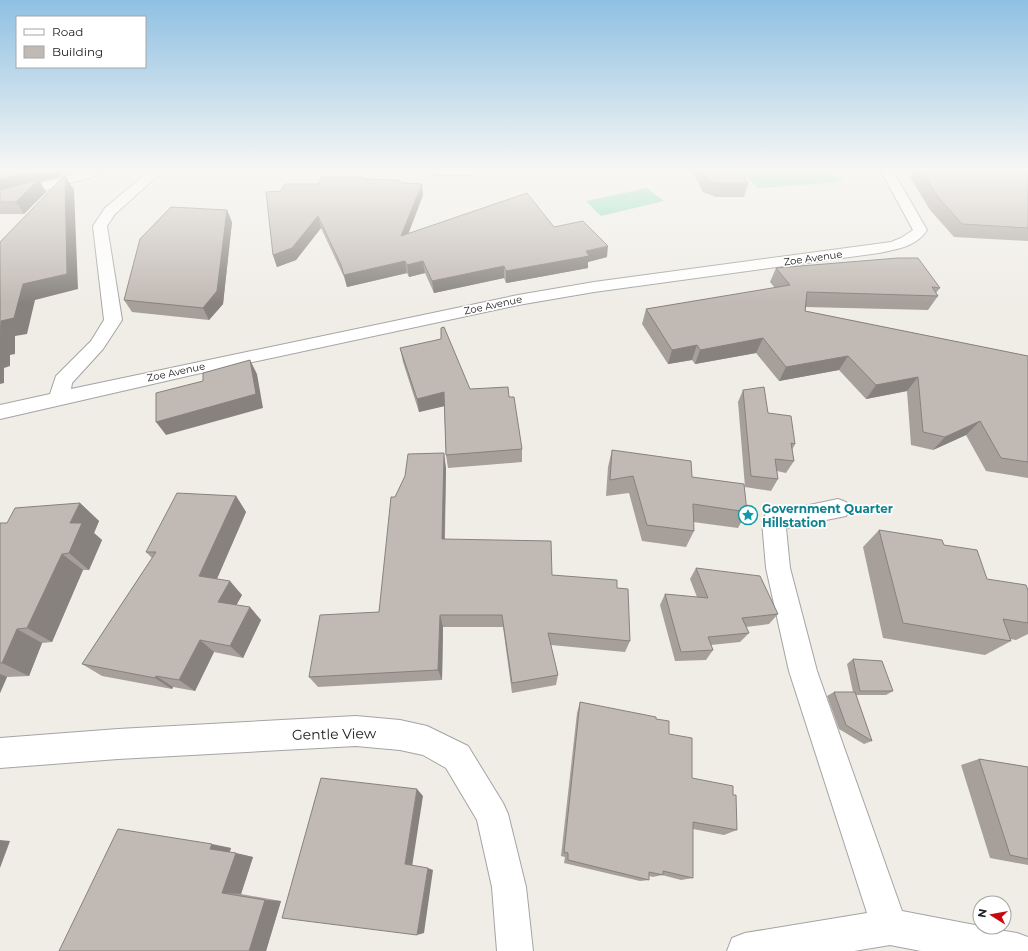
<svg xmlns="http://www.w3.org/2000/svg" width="1028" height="951" viewBox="0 0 1028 951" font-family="Montserrat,sans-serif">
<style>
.pitch{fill:#89dbb9}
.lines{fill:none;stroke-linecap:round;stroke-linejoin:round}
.street-casing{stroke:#a4a4a4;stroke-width:2}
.street{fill:#fff;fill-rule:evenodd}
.wall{fill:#a69f9a}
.shaded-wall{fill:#87827d}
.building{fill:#c1b9b3;stroke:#87827d}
.labels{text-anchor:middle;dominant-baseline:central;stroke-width:3.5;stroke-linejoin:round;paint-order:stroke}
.far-street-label{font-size:10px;fill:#202020;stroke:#fff}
.culture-label{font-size:12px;font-weight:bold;fill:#0d838f;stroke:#fff;text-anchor:start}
.near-street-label{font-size:14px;fill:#202020;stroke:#fff}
</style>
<rect width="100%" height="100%" fill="#f0ede7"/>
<path class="pitch" d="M742,171H831L843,182L757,188Z
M647,188L664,201L601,216L586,201Z"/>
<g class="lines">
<defs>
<path id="street" d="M83,171H104L102,174L0,203V195Z
M149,171H163L115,214L107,226L122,320L103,349L72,383L71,389L518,295L594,282L891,242L901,238L913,230L881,171H893L927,230C916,247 897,249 879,253L594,292L518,305L192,375L0,419V405L50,394L56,376L91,341L104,320L93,226L105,208Z
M431,171H477L475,174L471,175H437L433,174Z
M838,499L846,502L850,509L846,516L786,528L790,568L817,671L902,911L980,926V927L1017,933L1028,937V951H921L890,945L854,951H727L732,938L745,933L867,913L789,671L766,568L762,521L766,514Z
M356,716L400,720L427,726L468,746L503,803L508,814L526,887L533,951H497L492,887L477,820L446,768L423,755L400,750L356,746L118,759L0,768V738L118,729Z"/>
</defs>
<use href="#street" class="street-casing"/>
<use href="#street" class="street"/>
</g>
<path class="wall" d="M0,171L61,176L40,182L46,192L24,214H0Z
M692,171H742L748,184L744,197H716L703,192Z
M913,171H1028V241L954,237L930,210L910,177Z
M364,177V179L400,180V182L423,195L408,234L554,227L607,257L588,262V268L506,283L504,278L434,293L425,273L409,277L407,273L347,287L344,277L321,228L296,260L277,267L273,255L281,191L318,184Z
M232,222L223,304L209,320L132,312L124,300Z
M776,268L940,288L936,293L938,296L928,310L806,307L805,311L1028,356V478L986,471L966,435L933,450L911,445L907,391L866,399L839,370L779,381L756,353L695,364L692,360L668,364L642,324L646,309L775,288L770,282Z
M400,348L470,389L509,397L522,449V462L448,468L446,455L444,406L419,412L403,362Z
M743,390L768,413L795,444L792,450L794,461L786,473L777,471L778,479L771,491L745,487L738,402Z
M612,450L692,477L747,512L738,528L693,522L694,531L686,547L642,541L629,493L606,496L608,467Z
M446,468L445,539L552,575L617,588L630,641L625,652L551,645L558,675L556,685L512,693L503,627H443L442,680L318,687L309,677L379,612L395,497Z
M236,496L246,512L217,579L242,595L236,605L261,620L243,658L214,652L195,691L173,687L172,689L102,676L82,664L152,558L146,552Z
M80,503L99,521L94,533L102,540L89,570H83L52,642L42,643L29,676L7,677L0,693V523H7Z
M879,530L944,545L987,579L1028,590V634L1016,640L1010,639L1011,641L985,655L883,638L863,547Z
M696,568L778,614L769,624L746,627L749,633L740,642L711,645L713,650L706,660L675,661L660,605L665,594L697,597L690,579Z
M853,659L893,691L886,695H856L872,741L864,744L839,729L827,696L834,692H853L847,664Z
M580,702L656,719L669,734L692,778L733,795L737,830L724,835L693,829V878L681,880L662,875L653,877L649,876V880L640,881L564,863L565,857L561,856L577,713Z
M979,759L1028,767V865L990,858L961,765Z
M118,829L231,848L230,852L253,857L241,894L281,901L266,951Z"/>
<path class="shaded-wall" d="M29,171H65L61,176L40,182L46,192L24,214L16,202L0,194V180Z
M65,175L74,190L78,289L35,300L27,334L15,336V354L10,355V366L4,368V383L0,384V338L1,321L23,284Z
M422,184L423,195L403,248L401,236Z
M227,210L232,222L223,304L209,320L203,308Z
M318,216L321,228L296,260L277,267L273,255Z
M608,246L607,257L588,262V268L506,283V271Z
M405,261L407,273L347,287L344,275Z
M423,261L425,273L409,277L407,265Z
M504,266V278L434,293L432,281Z
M763,338L756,353L695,364L700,350Z
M697,345L692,360L668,364L672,350Z
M848,356L839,370L779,381L786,367Z
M250,360L257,374L263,408L166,435L156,422Z
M918,377L907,391L866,399L876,385Z
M444,392L445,406L419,412L417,399Z
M980,421L966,435L933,450L945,437Z
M444,453L446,468L444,553L442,539Z
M236,496L246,512L212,590L199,576Z
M80,503L99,521L94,533L102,540L89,570L69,553L70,523Z
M62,554L83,570L52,642L27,628Z
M230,581L242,595L231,615L218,602Z
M250,607L261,620L243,658L230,646Z
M440,615L443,627L442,680L438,670Z
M17,629L42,643L29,676L2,663Z
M200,640L214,652L195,691L179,680Z
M0,674L7,677L0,693Z
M156,676L173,687L172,689L155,678Z
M417,789L423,796L412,867L405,864Z
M0,840L10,841L0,868Z
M212,844L231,848L229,853L210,849Z
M236,853L253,857L241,894L222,893Z
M428,868L433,870L424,933L417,935Z
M265,900L281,901L266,951H249Z"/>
<path class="building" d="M0,171H29L0,180Z
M702,171H742L748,184H720L706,180Z
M921,171H1028V228L962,224L938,197Z
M65,175L67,274L23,284L14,318L1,321L0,338V242Z
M321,177H364L363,179L400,180L399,182L405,183L422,184L401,236L527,193L554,227L583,221L608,246L586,251L589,256L506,271L504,266L432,281L423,261L407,265L405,261L344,275L341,265L318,216L292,248L273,255L266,192L281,191L285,184H318Z
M38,180L16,202H0V190Z
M171,207L227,210L217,291L203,308L124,300L140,239Z
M898,258H918L940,288L932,287L938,296L807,292L805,311L1028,356V462L1001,458L980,421L945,437L923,432L918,377L876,385L848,356L786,367L763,338L700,350L697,345L672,350L646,309L790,285L776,268Z
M444,327L470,389L508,387L509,397H514L522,449L446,455L444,392L417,399L400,348L441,339V328Z
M250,360L256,394L156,422V393L203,381V373Z
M764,387L768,413L791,416L795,444L791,443L794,461L775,459L778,479L751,476L743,390Z
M612,450L691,461L692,477L744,484L747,512L693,504L694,531L647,525L633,476L610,480Z
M444,453L442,539L551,541L552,575L617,580V588L628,589L630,641L548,633L558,675L512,683L502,615H440L438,670L309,677L320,615L379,612L391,497H395L405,476L408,454Z
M177,493L236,496L199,576L230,581L218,602L250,607L230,646L200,640L179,680L156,676L155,678L82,664L156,552H146Z
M80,503L70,523H82L69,553L62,554L27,628L17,629L2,663H0V523H7L15,508Z
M879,530L942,540L944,545L977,550L987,579L1026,585L1028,590V623L1003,619L1011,641L903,623Z
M696,568L760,576L778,614L742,618L749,633L708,637L713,650L681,652L665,594L708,598Z
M853,659L882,661L893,691H860Z
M834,692H855L872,741L846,725Z
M580,702L656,717V719L669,721V734L692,738V778L733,786V795H736L737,830L693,822V878L663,871V875L649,872V880L568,860V853L564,852Z
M979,759L1028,767V859L1010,855Z
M321,778L417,789L405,864L428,868L417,935L282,918Z
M118,829L212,844L210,849L236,853L222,893L265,900L249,951H59Z"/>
<linearGradient id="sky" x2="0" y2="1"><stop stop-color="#8fc0e3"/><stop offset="0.56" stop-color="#f8f7f4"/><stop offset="1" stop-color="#f8f7f4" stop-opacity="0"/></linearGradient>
<rect width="1028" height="304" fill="url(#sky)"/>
<defs>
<symbol id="sight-ring" viewBox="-11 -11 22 22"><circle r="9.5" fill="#fff" stroke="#0f9aa8" stroke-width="1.5"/><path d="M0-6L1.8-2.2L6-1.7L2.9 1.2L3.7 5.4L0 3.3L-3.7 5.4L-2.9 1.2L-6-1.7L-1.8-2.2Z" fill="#0f9aa8"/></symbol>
</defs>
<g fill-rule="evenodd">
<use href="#sight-ring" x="737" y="504" width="22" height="22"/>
</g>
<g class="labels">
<g class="far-street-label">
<text transform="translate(813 258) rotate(-8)">Zoe Avenue</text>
<text transform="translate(493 305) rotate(-12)">Zoe Avenue</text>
<text transform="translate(176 372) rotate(-12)">Zoe Avenue</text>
</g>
<g class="culture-label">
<text x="762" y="508">Government Quarter<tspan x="762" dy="14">Hillstation</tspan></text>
</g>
<g class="near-street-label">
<text transform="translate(334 734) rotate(-1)">Gentle View</text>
</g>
</g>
<rect x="16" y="16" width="130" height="52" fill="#ffffff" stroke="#a6a6a6"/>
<rect x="24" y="29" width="20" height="6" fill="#ffffff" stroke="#a6a6a6"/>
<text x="52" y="36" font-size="12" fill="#202020">Road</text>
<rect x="24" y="46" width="20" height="12" fill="#c1b9b3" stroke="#a6a6a6"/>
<text x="52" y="56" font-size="12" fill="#202020">Building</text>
<g transform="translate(992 915) rotate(281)"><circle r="19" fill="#ffffff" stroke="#a6a6a6"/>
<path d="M0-3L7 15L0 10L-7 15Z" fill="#c7090e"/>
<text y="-6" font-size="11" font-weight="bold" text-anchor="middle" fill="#202020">N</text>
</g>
</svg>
